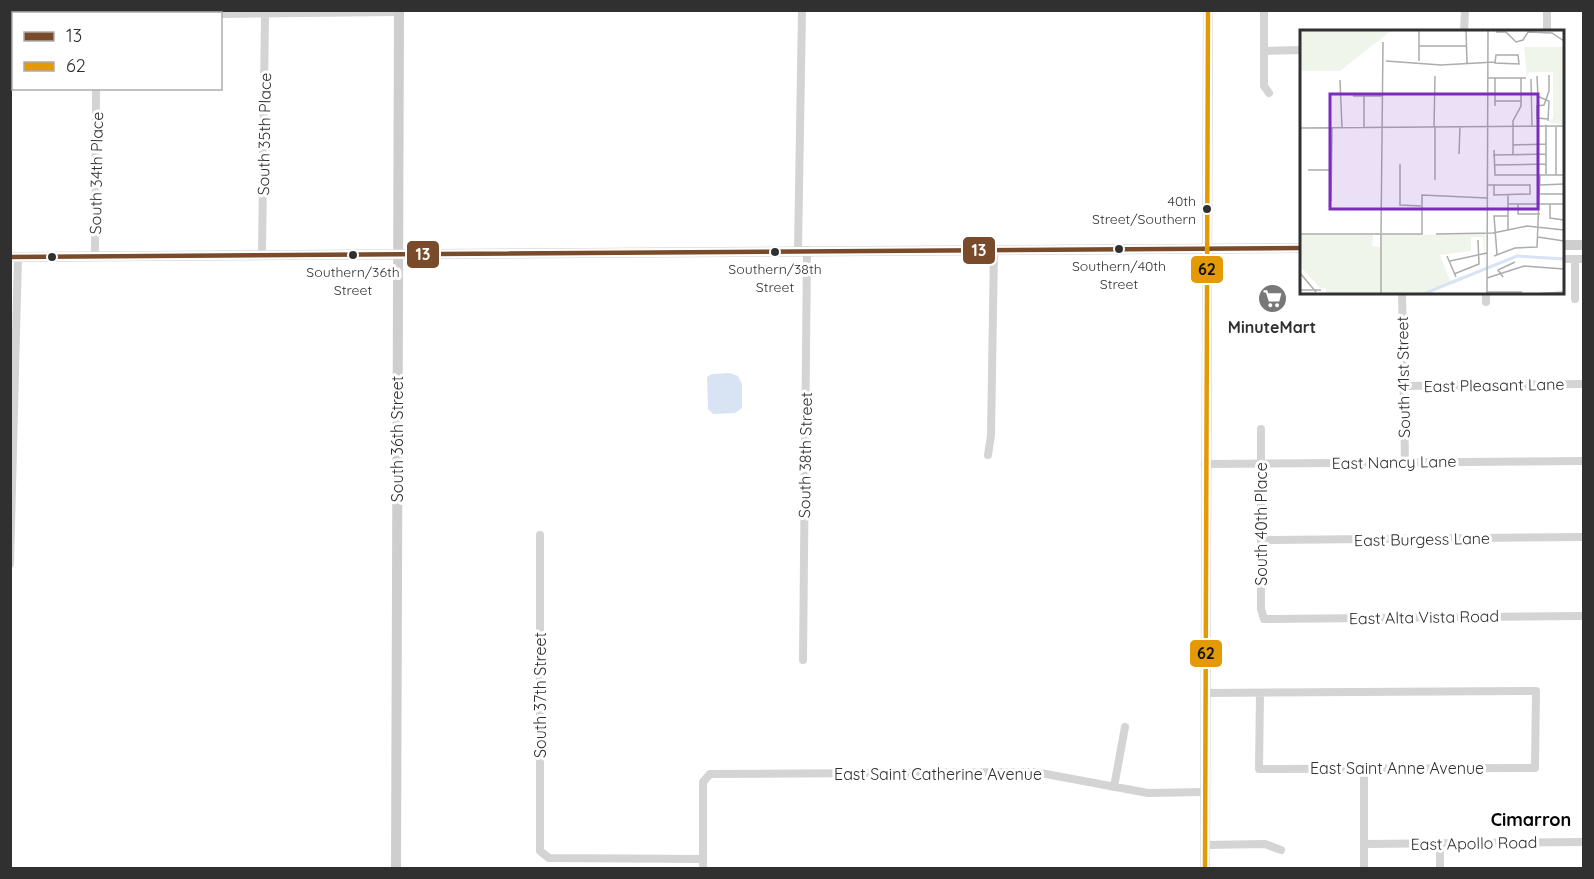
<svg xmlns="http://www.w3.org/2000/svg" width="1594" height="879" viewBox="0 0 1594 879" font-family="Quicksand,sans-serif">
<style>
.water{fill:#d8e4f3}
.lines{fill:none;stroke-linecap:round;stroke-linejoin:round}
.street{stroke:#d4d4d4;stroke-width:8}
.secondary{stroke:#cecece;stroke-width:10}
.bus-1-casing{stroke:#fff;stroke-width:9}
.bus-2-casing{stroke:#fff;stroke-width:9}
.bus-1{stroke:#7a4b2a;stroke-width:4.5}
.bus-2{stroke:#e39a05;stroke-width:4.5}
.bus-dot{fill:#303030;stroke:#fff;stroke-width:2}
.labels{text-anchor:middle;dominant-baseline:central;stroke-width:6;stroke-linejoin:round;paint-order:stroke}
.bus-label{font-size:14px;fill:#303030;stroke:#fff}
.street-label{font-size:16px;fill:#303030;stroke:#fff}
.poi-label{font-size:16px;font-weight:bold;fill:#303030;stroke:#fff}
.neighbourhood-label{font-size:18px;font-weight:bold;fill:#000;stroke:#fff}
.inset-river{fill:none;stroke:#d8e4f3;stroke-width:3}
.inset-road{fill:none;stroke:#acacac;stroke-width:1.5}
.view{fill:#7b2cbf;fill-opacity:0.15;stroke:#7b2cbf;stroke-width:3}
.inset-edge{fill:none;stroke:#303030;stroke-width:3}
.line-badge{stroke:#fff;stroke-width:2}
.badge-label{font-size:16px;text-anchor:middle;font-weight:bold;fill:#fff}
.pale-badge-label{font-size:16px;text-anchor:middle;font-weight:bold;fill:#111}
</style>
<rect width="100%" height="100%" fill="#fff"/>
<path class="water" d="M730,373L738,376L742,384V408L735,413L713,414L708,409L707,377L712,374Z"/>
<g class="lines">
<path class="street" d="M90,10V14
M1264,10V86L1269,93
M220,14L399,12
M1464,32L1465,10
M1547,32V10
M1264,51L1302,50
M798,250L802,10
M262,255L265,13
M95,257L96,88
M1562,259H1584
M1575,259V299
M1402,292L1405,462
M1486,292V302
M1404,386L1584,384
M1261,429V609L1264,619L1584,616
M988,455L991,435L994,249
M1205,464L1584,461
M540,535V851L549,858L703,859
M1261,540L1584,537
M10,564L18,257
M803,660L807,250
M1205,693L1536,691L1535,768L1259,769L1260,693
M1114,787L1125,727
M1364,844L1584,842
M1205,845L1265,844L1281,850
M703,868V782L710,774L1035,772L1148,793L1205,792
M1364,868V768
M1440,868V843"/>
<path class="secondary" d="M1562,245H1584
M10,257L1302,248
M396,868L399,10
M1205,868L1208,10"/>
<defs>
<path id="bus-1" d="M10,257L1302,248"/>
<path id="bus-2" d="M1205,868L1208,10"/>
</defs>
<use href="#bus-1" class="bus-1-casing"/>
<use href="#bus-2" class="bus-2-casing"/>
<use href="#bus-1" class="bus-1"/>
<use href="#bus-2" class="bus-2"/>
</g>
<defs>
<symbol id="supermarket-disc" viewBox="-11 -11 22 22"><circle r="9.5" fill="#787878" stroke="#fff"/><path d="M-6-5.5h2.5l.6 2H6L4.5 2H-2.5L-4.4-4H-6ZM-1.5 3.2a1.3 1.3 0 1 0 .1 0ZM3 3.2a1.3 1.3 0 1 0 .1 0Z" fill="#fff"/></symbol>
</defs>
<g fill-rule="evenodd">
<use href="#supermarket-disc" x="1256" y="282" width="33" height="33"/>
</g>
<g class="bus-dot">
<circle cx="1207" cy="209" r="5"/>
<circle cx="1119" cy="249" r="5"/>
<circle cx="775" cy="252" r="5"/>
<circle cx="353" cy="255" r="5"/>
<circle cx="52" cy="257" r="5"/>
</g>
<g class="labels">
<g class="bus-label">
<text x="1196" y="201" text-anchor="end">40th<tspan x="1196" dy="18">Street/Southern</tspan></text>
<text x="1119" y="266">Southern/40th<tspan x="1119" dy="18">Street</tspan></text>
<text x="775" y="269">Southern/38th<tspan x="775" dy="18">Street</tspan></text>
<text x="353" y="272">Southern/36th<tspan x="353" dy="18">Street</tspan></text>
</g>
<g class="street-label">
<text transform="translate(264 134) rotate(-89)">South 35th Place</text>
<text transform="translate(96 173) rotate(-89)">South 34th Place</text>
<text transform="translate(1403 377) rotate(-91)">South 41st Street</text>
<text transform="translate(1494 385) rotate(-1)">East Pleasant Lane</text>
<text transform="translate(397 439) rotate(-90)">South 36th Street</text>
<text transform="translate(805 455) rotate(-89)">South 38th Street</text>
<text transform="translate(1394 462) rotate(-1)">East Nancy Lane</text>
<text transform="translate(1261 524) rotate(-90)">South 40th Place</text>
<text transform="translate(1422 539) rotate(-1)">East Burgess Lane</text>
<text transform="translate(1424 617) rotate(-1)">East Alta Vista Road</text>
<text transform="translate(540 695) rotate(-90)">South 37th Street</text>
<text x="1397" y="768">East Saint Anne Avenue</text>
<text x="938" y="774">East Saint Catherine Avenue</text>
<text transform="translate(1474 843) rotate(-1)">East Apollo Road</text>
</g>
<g class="poi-label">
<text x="1272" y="327">MinuteMart</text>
</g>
<g class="neighbourhood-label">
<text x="1531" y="819">Cimarron</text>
</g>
</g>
<g transform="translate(1300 30)">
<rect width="264" height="264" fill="#fff"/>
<path d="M0,0H92L40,41H0ZM224,17H264V95L248,92L253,88V42H229L227,47ZM185,204V238L118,264H26V258H20L0,236V205H73L72,216L80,217V205ZM171,207H183L185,238L150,251L140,225L171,221Z" fill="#f0f5ec" fill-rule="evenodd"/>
<path class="inset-river" d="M123,264L217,226L264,229"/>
<path class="inset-road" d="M166,0L167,33M196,2H206L216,12L223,10L228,2L252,3L264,11M119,16H166M218,25L219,34L195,33L196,25ZM86,31L141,35L195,32M119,31V0M237,46L238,67M188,48H226M195,48V76M231,49L232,96M40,50L42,98M53,66H82M237,66L249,71L248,91M195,71H221M248,89L237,88V76L244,75L249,61V45M246,95V144M256,96V145M134,97L135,46M0,98L264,96M64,98V66M213,115L246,114M194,120L195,145H264M159,124L160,97M193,125L246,124M213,125V91L221,76V48M100,134V175L121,176M194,135L246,134M8,140H31M135,150V97M187,155H230V164L194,165V155M240,155L264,154M240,164H264M208,165V199M31,171L32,98M208,174H264M218,174V184H240M250,174V188L264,190M81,203L83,12M0,204H122V165L187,168M81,204V264M136,204L193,203L227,196L264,200M238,207L264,211M197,225L194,186H208M147,226L156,247M194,226L215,218L237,217L240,145M150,231L187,223M0,243L16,262M154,244L179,234L178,210M203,247L198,240L215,232M187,248L224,236L264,239M0,260H21M187,262H222M152,264H171M187,264L188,0M234,264L264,262"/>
<path class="view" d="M30,64H238V179H30Z"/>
<rect width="264" height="264" class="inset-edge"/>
</g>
<g class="line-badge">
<rect x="962" y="236" width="34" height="29" rx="6" fill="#7a4b2a"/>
<rect x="406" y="240" width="34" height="29" rx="6" fill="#7a4b2a"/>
<rect x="1190" y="255" width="34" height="29" rx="6" fill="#e39a05"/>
<rect x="1189" y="639" width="34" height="29" rx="6" fill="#e39a05"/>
</g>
<g class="badge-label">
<text x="979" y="256">13</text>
<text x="423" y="260">13</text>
</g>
<g class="pale-badge-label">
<text x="1207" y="275">62</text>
<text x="1206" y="659">62</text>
</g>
<rect width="1594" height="879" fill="none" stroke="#303030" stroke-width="24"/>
<rect x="12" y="12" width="210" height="78" fill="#ffffff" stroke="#acacac" stroke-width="1.5"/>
<rect x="24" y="32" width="30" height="9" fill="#7a4b2a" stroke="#acacac" stroke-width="1.5"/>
<text x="66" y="42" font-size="18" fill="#303030">13</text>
<rect x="24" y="62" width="30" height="9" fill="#e39a05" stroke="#acacac" stroke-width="1.5"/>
<text x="66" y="72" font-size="18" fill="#303030">62</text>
</svg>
